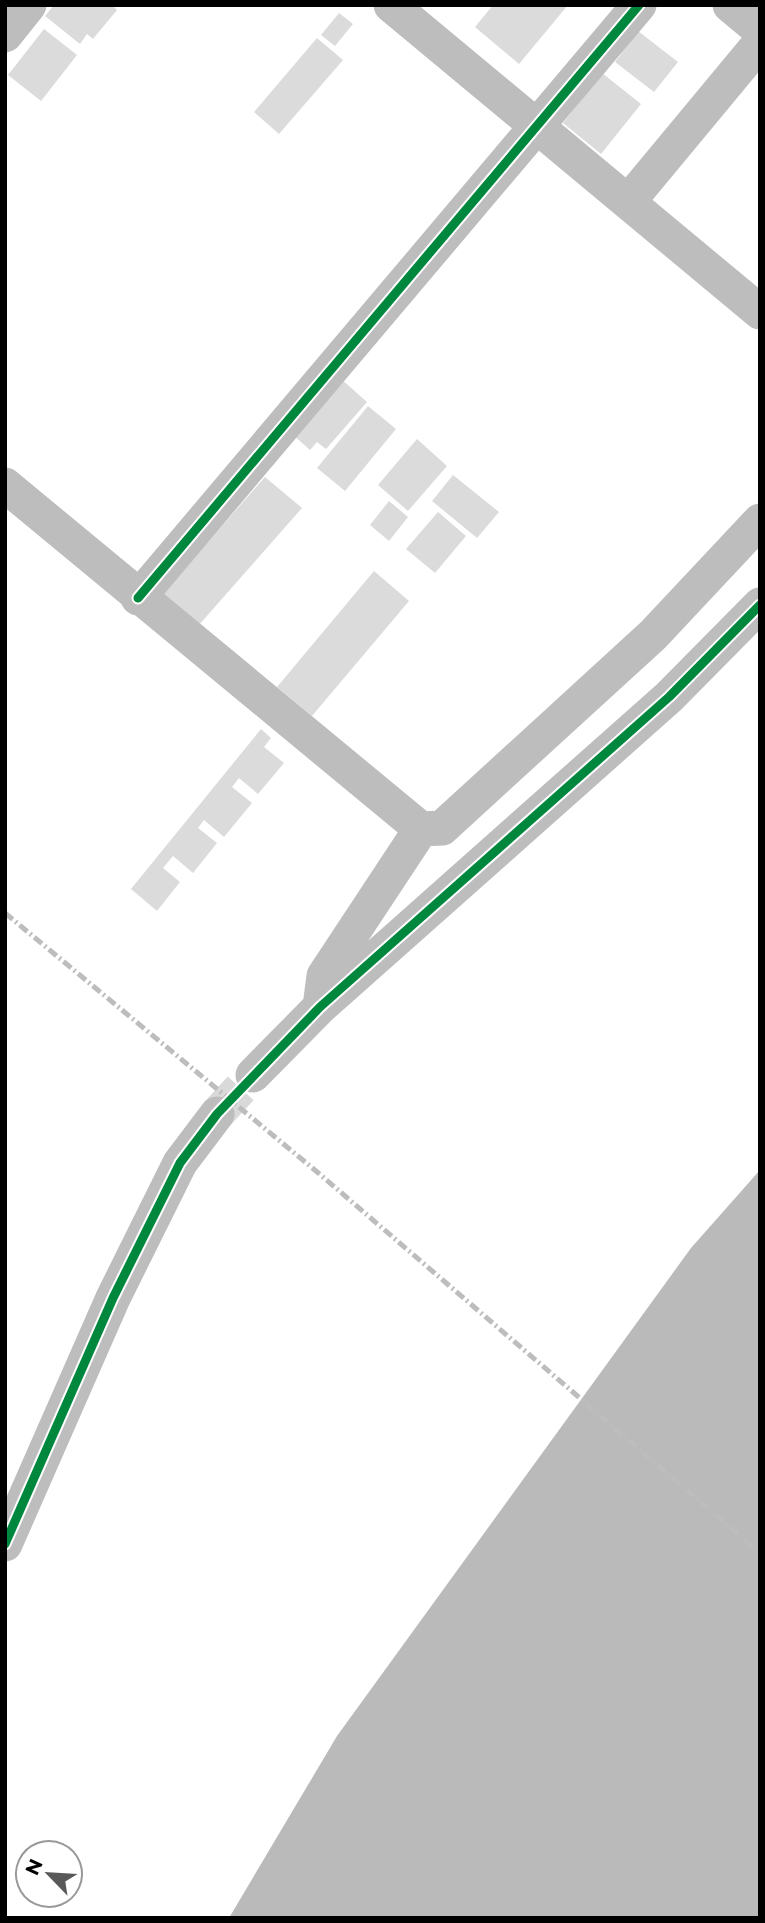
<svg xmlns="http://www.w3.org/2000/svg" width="765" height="1923" viewBox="0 0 765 1923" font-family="Montserrat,sans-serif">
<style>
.water{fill:#bababa}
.building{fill:#dbdbdb}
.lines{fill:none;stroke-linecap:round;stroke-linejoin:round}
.street-tunnel{stroke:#d9d9d9;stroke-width:35;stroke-dasharray:35 18;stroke-linecap:butt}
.street{stroke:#bdbdbd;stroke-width:35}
.rail{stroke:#bdbdbd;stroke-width:5;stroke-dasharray:10 3.5 2 3.5;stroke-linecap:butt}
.cycleway-casing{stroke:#fff;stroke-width:13}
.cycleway{stroke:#00873e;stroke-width:9}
</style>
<rect width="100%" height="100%" fill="#fff"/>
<path class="water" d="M760,1170V1918H229L337,1736L691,1248Z"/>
<path class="building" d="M54,5H112L117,10L93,39L87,34L80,44L45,16Z
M493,5H568L519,64L475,27Z
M339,13L353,24L335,46L321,35Z
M44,29L77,55L41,101L8,75Z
M638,31L678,62L654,92L615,62Z
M317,38L343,60L279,134L254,112Z
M602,73L641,104L601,154L563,123Z
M340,378L367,402L326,449L317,442L310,450L292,434Z
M368,406L396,429L345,491L317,468Z
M417,439L447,466L408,511L378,485Z
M453,475L499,512L477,538L432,501Z
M265,477L302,508L198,626L163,593Z
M389,501L408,517L389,541L370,525Z
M438,512L466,536L435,573L406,549Z
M374,571L409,601L312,716L277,687Z
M261,729L271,738L264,747L284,763L258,794L239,778L232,787L252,803L224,837L204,820L198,828L217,843L193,873L173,856L163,868L180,882L157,911L131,889Z"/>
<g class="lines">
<path class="street-tunnel" d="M217,1114L253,1075"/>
<path class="street" d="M391,5L760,312
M730,5L760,30
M5,35L29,5
M628,202L760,43
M5,485L421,829L442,828L653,635L760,521
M138,598L639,5
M320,1007L324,976L421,829
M253,1075L320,1007L669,697L760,605
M5,1544L113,1298L180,1163L217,1114"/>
<path class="rail" d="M5,913L316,1171L760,1553"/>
<defs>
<path id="cycleway" d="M138,598L639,5
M5,1544L113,1298L180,1163L217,1114L320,1007L669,697L760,605"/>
</defs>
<use href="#cycleway" class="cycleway-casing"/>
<use href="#cycleway" class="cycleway"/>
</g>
<rect width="765" height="1923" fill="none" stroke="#000000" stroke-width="14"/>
<g transform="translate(49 1874) rotate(295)"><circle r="33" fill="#ffffff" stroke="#999999" stroke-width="2"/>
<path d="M0-5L12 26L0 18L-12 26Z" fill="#595959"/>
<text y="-10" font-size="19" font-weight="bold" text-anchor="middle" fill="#000000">N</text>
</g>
</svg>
